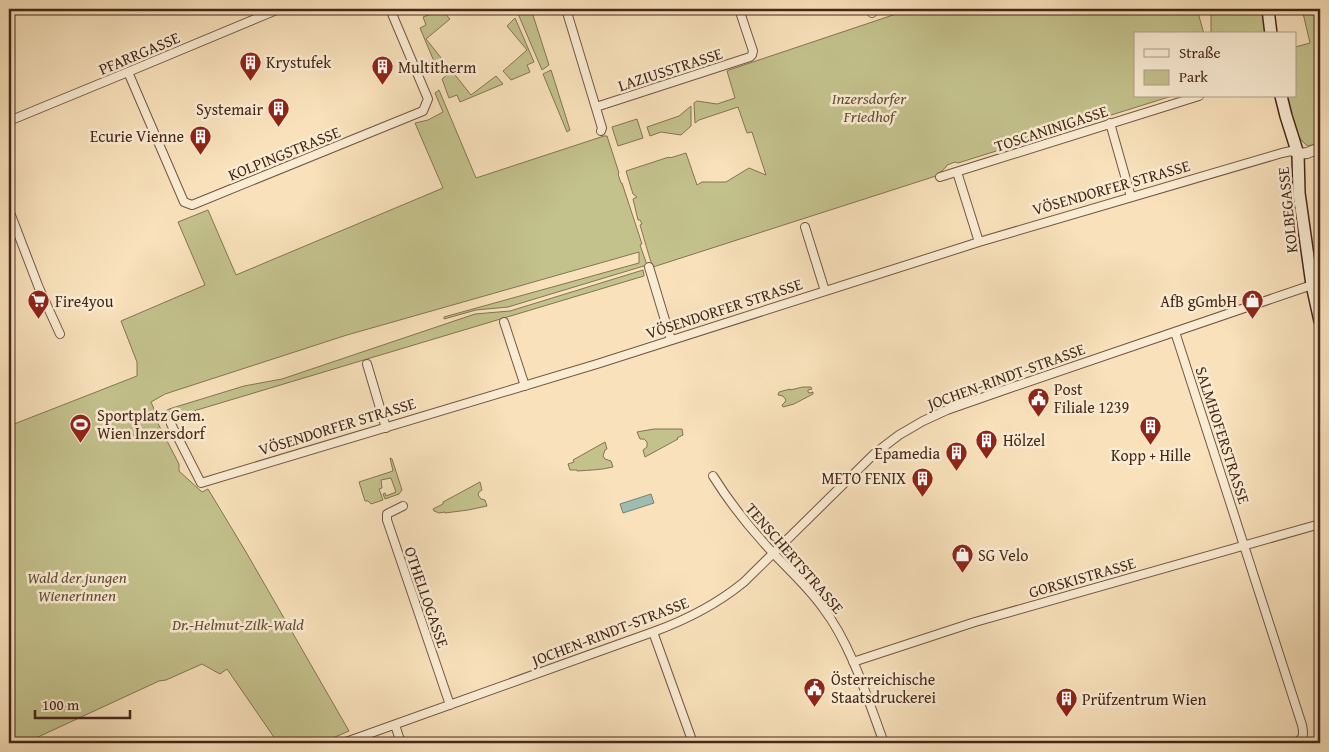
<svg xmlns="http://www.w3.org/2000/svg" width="1329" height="752" viewBox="0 0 1329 752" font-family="'Gentium Book Plus',serif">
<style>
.green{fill:#c3c18c;stroke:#847452}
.water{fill:#9dbdb1;stroke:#7a8174}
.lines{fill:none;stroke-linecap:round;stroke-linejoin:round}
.minor-casing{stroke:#725642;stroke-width:10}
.tertiary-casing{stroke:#725642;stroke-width:12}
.secondary-casing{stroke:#462719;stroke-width:14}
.minor{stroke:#faecd3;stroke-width:8}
.tertiary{stroke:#faecd3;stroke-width:10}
.secondary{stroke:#faecd3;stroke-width:11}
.labels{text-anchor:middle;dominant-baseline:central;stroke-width:5;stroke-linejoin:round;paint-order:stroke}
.street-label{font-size:16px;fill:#462719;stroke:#faecd3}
.poi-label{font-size:16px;fill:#462719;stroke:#faecd3;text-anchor:start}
.park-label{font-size:16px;font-style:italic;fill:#654e36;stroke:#faecd3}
</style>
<rect width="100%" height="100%" fill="#f8e1bb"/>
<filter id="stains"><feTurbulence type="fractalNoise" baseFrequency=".004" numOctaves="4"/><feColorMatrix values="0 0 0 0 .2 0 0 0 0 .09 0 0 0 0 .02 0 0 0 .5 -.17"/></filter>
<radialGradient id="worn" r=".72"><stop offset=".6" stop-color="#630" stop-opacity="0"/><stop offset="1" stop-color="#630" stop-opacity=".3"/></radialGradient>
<path class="green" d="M516,9H531L549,65L542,70Z
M911,9H1197L1204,34H1135V96H1172L958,163L955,162L947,165L946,167L936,176L653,267L650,259L640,225L642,224L640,220H638L633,199L637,197L633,194L626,171L669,157L670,158L686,153L697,185L702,182H726L749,168L766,175L752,132L747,133L738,107L699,120L695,123L694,103L697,101L717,104L735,98L727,71L729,70Z
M1211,9H1262L1265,33L1211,34Z
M1302,9H1320V143L1308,146C1294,138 1290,111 1286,96H1295V47L1310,43Z
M442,10L450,19L426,39L446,64L438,71L420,28L426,25L423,17Z
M515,18L534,62L527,65L530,72L511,80L503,71L527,50L507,26Z
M551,70L570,130L567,132L543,74Z
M452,71L471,95L496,76L503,84L460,102L457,95L449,98L442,79Z
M439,90L476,178L604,136H607L619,173L618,174L621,183H622L642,244L640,245L647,265L508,307L476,310L444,319V317L639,263V252L347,335L165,394L151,402L154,409L153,414L179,464V471L202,492L208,489L246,552L349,731L321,743H278L227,669L220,674L202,664L166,680L159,681L25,743L14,741L10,742L9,732V426L137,376V362L121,321L205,285L178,222L208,210L236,275L443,188L415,123L428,120L443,112L435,93Z
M691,106V126L681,135L661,132L650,136L647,127L679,116Z
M637,119L643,138L618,146L612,127Z
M643,270L644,276L167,419L163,423L159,416L169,409L244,386L282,379L475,314L510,311Z
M803,387H811L812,389L808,390V392L809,393L813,392V394L794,404L783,407L782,405L785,402L786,400L783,396L778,395L779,392L790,389V390Z
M654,429H682L683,435L677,438L678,439L645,457L643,450L647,447V442L644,439H640L637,432Z
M605,442L607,449L605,450L603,456L605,459L611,461L613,467C601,470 590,470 577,471V470H570L568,464L574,462L573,460Z
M390,458L392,459L402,490L399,494L385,499L383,494L385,493L386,496L396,492L391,478L381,480L382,488L379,489L383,500L371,504L368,501H365L359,482L393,471Z
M480,482L482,490L479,492L478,495L481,499L485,500L487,506L468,510L445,513V512L439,513L434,511L433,509L443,504V502Z"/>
<path class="water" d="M651,494L654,503L623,513L620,504Z"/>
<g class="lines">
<defs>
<path id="minor" d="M566,9L602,128L601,131
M872,9V13
M128,72L184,202L192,205L423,111L428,99L390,9
M596,107L750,57L752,55L753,51L739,9
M9,121L128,72L279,9
M1110,123L1131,197
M957,172L979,242
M940,177L1199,96
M9,210L39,288L60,334
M805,227L825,291
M649,267L671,340
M504,322L525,386
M1175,332L1302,725C1304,734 1304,738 1296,743
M367,364L386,428
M171,424L201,483L597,364L979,242L1282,153L1291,151L1298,154
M713,476C728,500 745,522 764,543C783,565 806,584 823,608C851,644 868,700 884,743
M403,506L387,514V520L450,705
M653,632L693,743
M853,662L975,622L1320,524
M395,725L401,743
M343,743L653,632C686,620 716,605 744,582L874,454L899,435L923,421L947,410L1010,388L1312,285"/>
<path id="tertiary" d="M1298,154L1307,153L1320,148"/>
<path id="secondary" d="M1268,9L1271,34
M1281,96L1286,116L1298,154L1299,193L1312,285L1320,321"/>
</defs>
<use href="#minor" class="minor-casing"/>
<use href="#tertiary" class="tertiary-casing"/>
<use href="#secondary" class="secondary-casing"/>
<use href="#minor" class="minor"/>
<use href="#tertiary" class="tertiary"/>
<use href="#secondary" class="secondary"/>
</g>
<defs>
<symbol id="building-pin" viewBox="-11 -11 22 30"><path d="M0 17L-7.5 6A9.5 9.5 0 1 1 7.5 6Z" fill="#8f2418" stroke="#faecd3"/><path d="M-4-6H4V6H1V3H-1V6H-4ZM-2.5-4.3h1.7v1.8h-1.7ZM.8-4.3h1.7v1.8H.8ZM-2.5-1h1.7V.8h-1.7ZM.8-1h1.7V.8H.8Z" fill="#fff"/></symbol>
<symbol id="supermarket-pin" viewBox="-11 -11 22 30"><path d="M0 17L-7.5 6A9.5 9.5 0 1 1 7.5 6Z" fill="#8f2418" stroke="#faecd3"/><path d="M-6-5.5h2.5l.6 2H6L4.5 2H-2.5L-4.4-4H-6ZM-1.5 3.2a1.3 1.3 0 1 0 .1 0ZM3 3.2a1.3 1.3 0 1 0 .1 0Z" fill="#fff"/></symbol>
<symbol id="shop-pin" viewBox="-11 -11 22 30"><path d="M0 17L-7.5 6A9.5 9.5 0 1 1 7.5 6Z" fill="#8f2418" stroke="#faecd3"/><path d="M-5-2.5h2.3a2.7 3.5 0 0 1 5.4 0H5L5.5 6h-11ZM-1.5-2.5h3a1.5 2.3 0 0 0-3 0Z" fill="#fff"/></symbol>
<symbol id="civic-pin" viewBox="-11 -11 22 30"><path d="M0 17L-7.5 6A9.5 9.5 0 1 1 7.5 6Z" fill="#8f2418" stroke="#faecd3"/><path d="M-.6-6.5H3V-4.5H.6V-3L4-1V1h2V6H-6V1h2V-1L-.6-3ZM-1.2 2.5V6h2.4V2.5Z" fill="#fff"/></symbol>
<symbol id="stadium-pin" viewBox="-11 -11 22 30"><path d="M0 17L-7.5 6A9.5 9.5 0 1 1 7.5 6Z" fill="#8f2418" stroke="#faecd3"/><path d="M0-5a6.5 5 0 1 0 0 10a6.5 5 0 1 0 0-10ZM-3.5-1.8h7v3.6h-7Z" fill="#fff"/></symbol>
</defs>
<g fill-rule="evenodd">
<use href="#building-pin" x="238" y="50" width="25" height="34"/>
<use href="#building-pin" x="370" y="54" width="25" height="34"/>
<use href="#building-pin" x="266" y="96" width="25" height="34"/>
<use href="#building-pin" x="188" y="124" width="25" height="34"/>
<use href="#supermarket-pin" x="26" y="288" width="25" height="34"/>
<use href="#shop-pin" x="1240" y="288" width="25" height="34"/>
<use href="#civic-pin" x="1026" y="386" width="25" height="34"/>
<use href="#stadium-pin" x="68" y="412" width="25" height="34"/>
<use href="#building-pin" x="1138" y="414" width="25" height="34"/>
<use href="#building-pin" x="974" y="428" width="25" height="34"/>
<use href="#building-pin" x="944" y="440" width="25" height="34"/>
<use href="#building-pin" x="910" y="466" width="25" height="34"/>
<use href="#shop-pin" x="950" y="542" width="25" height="34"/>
<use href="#civic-pin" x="802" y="676" width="25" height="34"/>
<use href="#building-pin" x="1054" y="686" width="25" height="34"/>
</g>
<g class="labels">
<g class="street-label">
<text transform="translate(139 53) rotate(-23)">PFARRGASSE</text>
<text transform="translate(670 69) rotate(-18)">LAZIUSSTRASSE</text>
<text transform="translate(1051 128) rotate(-18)">TOSCANINIGASSE</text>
<text transform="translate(284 153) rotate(-22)">KOLPINGSTRASSE</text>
<text transform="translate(1111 187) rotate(-16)">VÖSENDORFER STRASSE</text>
<text transform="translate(1287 210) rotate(-96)">KOLBEGASSE</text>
<text transform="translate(724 308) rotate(-18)">VÖSENDORFER STRASSE</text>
<text transform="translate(1006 376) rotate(-20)">JOCHEN-RINDT-STRASSE</text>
<text transform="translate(337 426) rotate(-17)">VÖSENDORFER STRASSE</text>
<text transform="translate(1223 435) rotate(72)">SALMHOFERSTRASSE</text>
<text transform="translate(795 558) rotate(49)">TENSCHERTSTRASSE</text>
<text transform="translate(1082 577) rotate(-16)">GORSKISTRASSE</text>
<text transform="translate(427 597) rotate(71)">OTHELLOGASSE</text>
<text transform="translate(610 631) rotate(-21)">JOCHEN-RINDT-STRASSE</text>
</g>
<g class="poi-label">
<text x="266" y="62">Krystufek</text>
<text x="398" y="67">Multitherm</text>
<text x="263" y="109" text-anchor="end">Systemair</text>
<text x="184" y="136" text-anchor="end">Ecurie Vienne</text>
<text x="55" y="301">Fire4you</text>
<text x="1237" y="301" text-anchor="end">AfB gGmbH</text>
<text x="1054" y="389">Post<tspan x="1054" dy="18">Filiale 1239</tspan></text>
<text x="97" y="415">Sportplatz Gem.<tspan x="97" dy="18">Wien Inzersdorf</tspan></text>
<text x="1003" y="440">Hölzel</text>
<text x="940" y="453" text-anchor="end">Epamedia</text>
<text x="1151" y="455" text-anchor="middle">Kopp + Hille</text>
<text x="906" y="478" text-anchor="end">METO FENIX</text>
<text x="978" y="555">SG Velo</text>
<text x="831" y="679">Österreichische<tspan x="831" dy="18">Staatsdruckerei</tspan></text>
<text x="1082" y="699">Prüfzentrum Wien</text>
</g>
<g class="park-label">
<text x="869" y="98">Inzersdorfer<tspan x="869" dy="18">Friedhof</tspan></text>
<text x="77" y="577">Wald der jungen<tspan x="77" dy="18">Wienerinnen</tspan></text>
<text x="238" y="624">Dr.-Helmut-Zilk-Wald</text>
</g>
</g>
<rect width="1329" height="752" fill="none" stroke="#f8e1bb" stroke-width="30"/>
<rect x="10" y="10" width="1309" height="732" fill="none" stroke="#462719" stroke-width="2.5"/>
<rect x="15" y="15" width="1299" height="722" fill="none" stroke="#462719"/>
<rect x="1134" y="32" width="162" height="65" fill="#faecd3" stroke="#b29d89"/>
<rect x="1144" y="49" width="25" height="8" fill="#faecd3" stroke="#b29d89"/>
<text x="1179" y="58" font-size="15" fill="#462719">Straße</text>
<rect x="1144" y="70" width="25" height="15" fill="#c3c18c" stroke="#b29d89"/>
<text x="1179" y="82" font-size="15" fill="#462719">Park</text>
<path d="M35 710v8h95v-8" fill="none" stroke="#462719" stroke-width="2.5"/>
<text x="42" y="710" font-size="15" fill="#462719" stroke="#faecd3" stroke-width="4" paint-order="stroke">100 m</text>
<rect width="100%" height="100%" filter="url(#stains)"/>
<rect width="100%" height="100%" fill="url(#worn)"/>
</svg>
